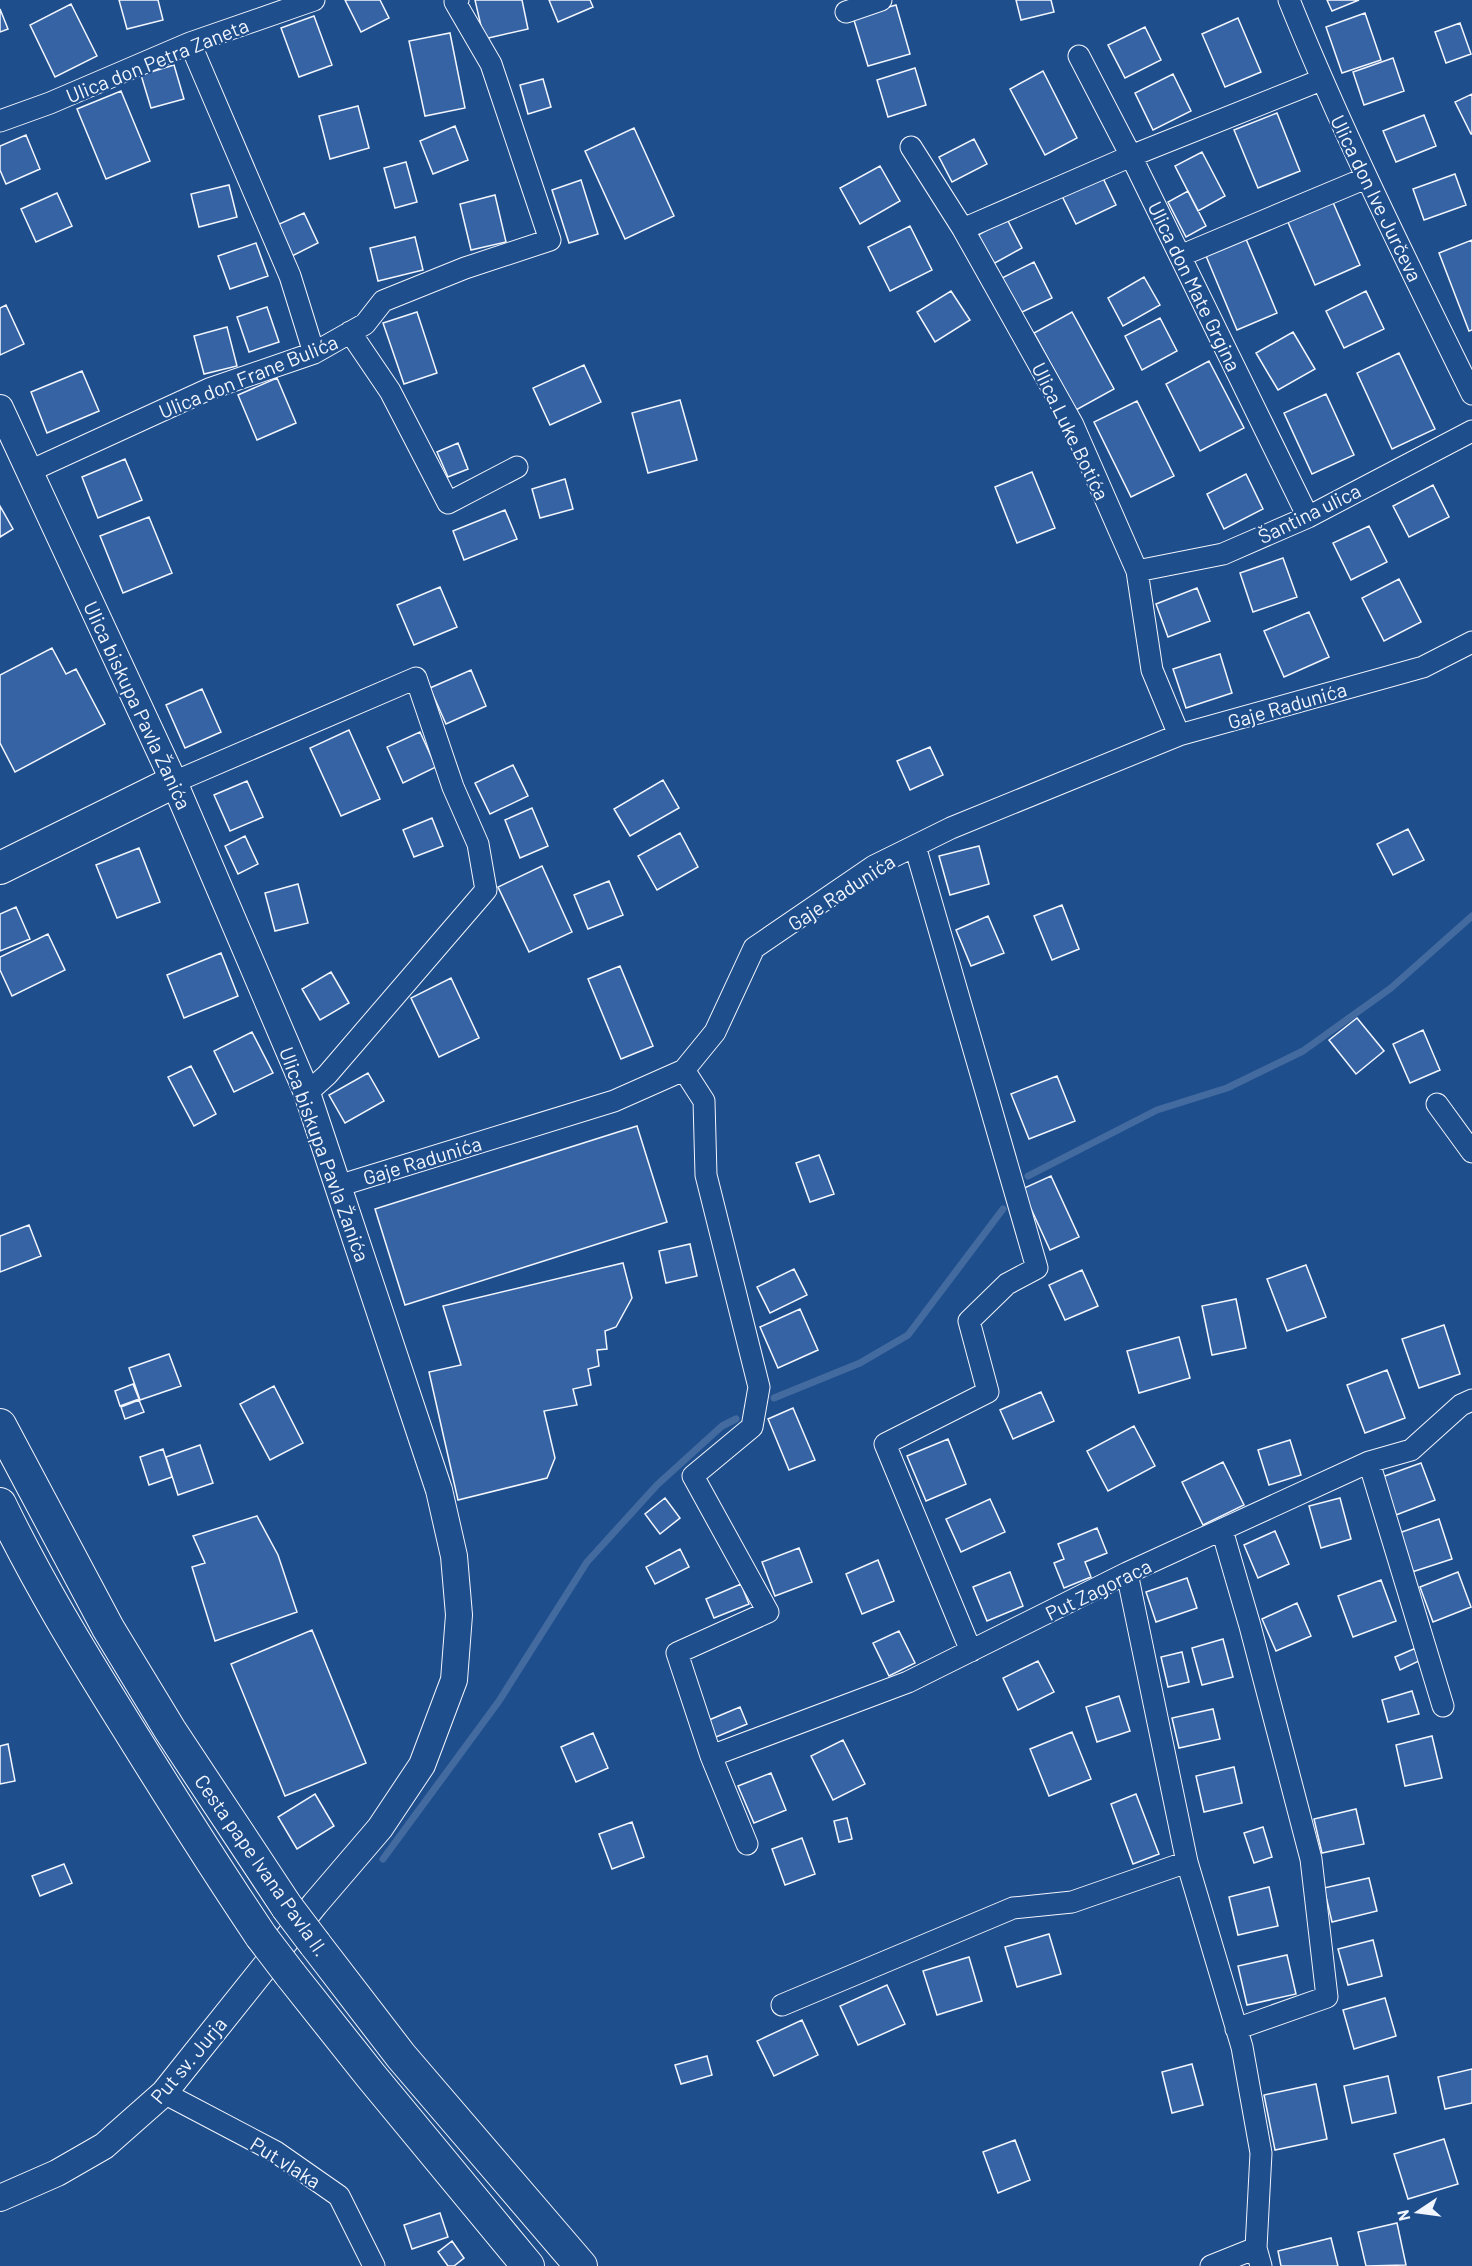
<svg xmlns="http://www.w3.org/2000/svg" width="1472" height="2266" viewBox="0 0 1472 2266" font-family="Barlow,sans-serif">
<style>
.lines{fill:none;stroke-linecap:round;stroke-linejoin:round}
.stream{stroke:#446ba0;stroke-width:7}
.building{fill:#3563a3;stroke:#f2f6ff;stroke-width:1.5}
.minor-casing{stroke:#f2f6ff;stroke-width:23}
.tertiary-casing{stroke:#f2f6ff;stroke-width:28}
.primary-casing{stroke:#f2f6ff;stroke-width:34}
.minor{stroke:#1f4e8c;stroke-width:21}
.tertiary{stroke:#1f4e8c;stroke-width:26}
.primary{stroke:#1f4e8c;stroke-width:32}
.primary-bridge-casing{stroke:#f2f6ff;stroke-width:34;stroke-linecap:butt}
.primary-bridge{stroke:#1f4e8c;stroke-width:32}
.labels{text-anchor:middle;dominant-baseline:central;stroke-width:4.5;stroke-linejoin:round;paint-order:stroke}
.street-label{font-size:20px;fill:#f2f6ff;stroke:#1f4e8c}
</style>
<rect width="100%" height="100%" fill="#1f4e8c"/>
<g class="lines">
<path class="stream" d="M1028,1176L1157,1110L1227,1088L1303,1051L1391,988L1472,916
M774,1398L860,1363L908,1335L1003,1209
M383,1859L499,1701L587,1562L657,1485L722,1426L736,1419"/>
</g>
<path class="building" d="M119,0H158L163,20L127,29Z
M345,0H380L389,18L361,32Z
M475,0H522L528,29L484,39Z
M549,0H590L593,7L558,22Z
M1016,0H1051L1054,12L1021,20Z
M1327,0H1359L1332,11Z
M71,4L97,56L55,77L30,25Z
M896,5L910,54L868,66L853,17Z
M0,9L8,29L0,32Z
M1365,13L1381,60L1342,73L1326,27Z
M314,16L332,65L299,77L281,28Z
M1238,18L1261,72L1225,87L1202,34Z
M1460,23L1471,54L1446,63L1435,32Z
M1145,27L1161,60L1125,78L1108,45Z
M450,33L465,108L425,116L409,41Z
M1393,58L1404,91L1364,105L1353,72Z
M174,65L184,99L151,108L141,75Z
M915,68L926,105L888,117L877,80Z
M1043,71L1077,138L1045,155L1010,89Z
M1173,74L1191,111L1153,130L1135,93Z
M543,79L551,107L528,114L520,85Z
M121,91L150,161L106,179L77,109Z
M1472,94V134H1471L1455,102Z
M358,106L369,148L330,159L319,116Z
M1277,113L1300,171L1258,188L1234,130Z
M1424,115L1436,146L1396,162L1383,131Z
M455,126L468,160L433,174L420,141Z
M634,128L674,216L625,239L585,151Z
M26,135L40,169L6,184L0,170V146Z
M974,139L987,164L952,182L939,157Z
M1202,152L1225,196L1198,211L1175,166Z
M406,162L417,202L395,208L384,168Z
M880,166L900,201L860,224L840,188Z
M1101,174L1116,205L1076,224L1061,194Z
M1455,174L1466,205L1424,220L1413,189Z
M581,180L598,234L569,243L552,190Z
M229,185L237,217L199,227L191,194Z
M1188,191L1206,226L1186,237L1168,202Z
M57,193L72,226L36,242L21,209Z
M495,195L506,242L471,250L460,204Z
M1332,200L1360,265L1315,285L1287,220Z
M304,213L318,243L292,256L277,225Z
M1007,219L1022,248L993,264L978,235Z
M910,226L932,270L890,291L868,247Z
M415,237L423,270L378,281L370,248Z
M1246,239L1277,313L1237,330L1206,256Z
M1472,240V330L1469,331L1439,253Z
M256,243L268,276L230,289L218,256Z
M1034,262L1052,298L1020,313L1002,278Z
M1144,277L1160,305L1123,326L1108,298Z
M951,291L970,320L935,342L917,312Z
M1366,291L1384,329L1344,348L1326,311Z
M6,305L24,344L0,355V308Z
M267,307L279,342L249,352L237,317Z
M417,312L437,373L404,384L383,323Z
M1072,312L1114,389L1076,410L1034,333Z
M1160,318L1177,351L1142,370L1125,336Z
M227,327L237,366L204,374L194,336Z
M1293,332L1315,369L1278,390L1256,353Z
M1399,353L1435,429L1392,449L1357,373Z
M1209,361L1244,428L1200,451L1166,384Z
M584,365L601,402L550,425L533,388Z
M82,371L99,411L47,433L31,392Z
M277,378L296,423L257,440L238,395Z
M1326,394L1354,455L1312,474L1284,413Z
M680,400L697,460L648,473L632,413Z
M1137,401L1174,476L1131,497L1094,422Z
M458,443L468,469L448,477L437,452Z
M125,459L142,500L98,518L82,477Z
M1032,472L1055,528L1017,543L995,487Z
M1246,474L1263,509L1224,529L1207,494Z
M565,479L573,509L540,518L532,489Z
M1433,485L1449,517L1409,537L1393,506Z
M0,506L13,529L0,537Z
M505,510L517,539L464,560L453,531Z
M149,517L172,573L123,593L100,536Z
M1369,526L1387,562L1351,580L1333,543Z
M1283,558L1297,597L1253,612L1240,573Z
M1399,579L1421,622L1384,641L1362,598Z
M440,587L457,627L414,645L397,605Z
M1197,588L1210,621L1168,637L1156,604Z
M1309,612L1329,657L1284,677L1264,631Z
M52,648L66,674L76,669L105,724L15,772L0,743V675Z
M1220,654L1232,693L1186,708L1173,669Z
M471,670L486,706L446,724L430,688Z
M202,689L221,732L185,748L166,705Z
M349,730L380,799L341,816L310,748Z
M420,732L436,767L403,783L387,747Z
M930,747L943,775L910,790L897,761Z
M513,765L528,796L490,814L475,783Z
M663,780L679,808L630,836L614,809Z
M247,781L263,817L230,831L214,795Z
M532,808L548,846L520,858L505,820Z
M432,818L443,846L414,857L403,830Z
M1408,829L1424,860L1393,875L1377,844Z
M680,833L698,867L657,890L638,856Z
M245,836L258,864L238,874L225,846Z
M979,846L989,884L950,895L939,856Z
M139,848L160,902L117,918L96,865Z
M542,866L572,932L529,952L498,887Z
M609,881L623,915L588,929L574,895Z
M298,884L308,923L275,931L265,893Z
M1062,905L1079,949L1052,960L1034,916Z
M16,907L30,939L0,951V914Z
M988,916L1004,953L971,966L956,930Z
M48,934L65,970L12,996L0,970V957Z
M221,953L238,996L184,1018L167,975Z
M620,966L653,1046L621,1059L588,979Z
M331,972L349,1003L320,1020L302,989Z
M451,978L479,1038L439,1057L411,998Z
M1357,1018L1384,1051L1356,1074L1329,1040Z
M1423,1030L1440,1070L1410,1083L1393,1044Z
M252,1032L273,1073L234,1092L214,1051Z
M191,1066L216,1114L194,1126L168,1077Z
M368,1073L384,1101L345,1123L329,1095Z
M1057,1076L1075,1121L1029,1139L1011,1094Z
M637,1126L667,1222L405,1305L375,1209Z
M819,1155L834,1194L810,1202L796,1163Z
M1051,1176L1079,1237L1050,1250L1022,1189Z
M29,1225L41,1256L0,1272V1236Z
M690,1244L697,1276L666,1283L659,1251Z
M623,1263L632,1298L616,1327L605,1331L607,1349L597,1350L599,1366L588,1369L591,1385L573,1389L577,1405L544,1411L555,1458L547,1478L458,1500L429,1372L461,1365L443,1306Z
M1306,1265L1326,1317L1287,1331L1267,1279Z
M794,1269L807,1295L770,1313L757,1287Z
M1082,1270L1098,1306L1065,1320L1049,1285Z
M1236,1299L1246,1348L1212,1355L1202,1306Z
M800,1309L818,1350L778,1368L760,1327Z
M1444,1325L1460,1374L1419,1388L1402,1339Z
M1179,1337L1190,1378L1139,1393L1127,1351Z
M169,1354L181,1386L140,1400L129,1368Z
M1387,1370L1405,1418L1365,1433L1347,1385Z
M133,1384L139,1399L120,1406L115,1391Z
M274,1386L303,1443L270,1460L240,1404Z
M1041,1392L1054,1421L1013,1439L1000,1410Z
M139,1400L144,1412L125,1419L121,1407Z
M793,1408L815,1460L789,1470L768,1419Z
M1134,1426L1155,1466L1108,1491L1087,1451Z
M948,1439L966,1484L926,1501L907,1456Z
M1290,1440L1301,1475L1269,1485L1258,1450Z
M200,1445L213,1483L178,1495L166,1457Z
M163,1449L172,1477L149,1485L140,1457Z
M1223,1462L1244,1505L1203,1525L1182,1482Z
M1421,1463L1435,1500L1396,1515L1382,1477Z
M665,1498L680,1518L660,1534L645,1514Z
M1340,1498L1351,1539L1321,1548L1309,1506Z
M990,1499L1005,1532L961,1552L946,1519Z
M257,1516L278,1555L297,1612L215,1641L192,1567L205,1563L193,1536Z
M1439,1519L1452,1559L1412,1572L1399,1533Z
M1097,1528L1107,1553L1085,1562L1091,1577L1064,1588L1054,1563L1064,1559L1058,1544Z
M1275,1531L1289,1564L1258,1578L1244,1545Z
M799,1548L812,1582L775,1596L762,1562Z
M680,1549L689,1567L655,1584L646,1567Z
M878,1560L894,1601L862,1614L846,1574Z
M1010,1572L1023,1606L987,1621L973,1587Z
M1458,1572L1471,1607L1433,1622L1420,1587Z
M1187,1578L1197,1608L1156,1622L1146,1592Z
M1381,1580L1396,1621L1353,1637L1338,1596Z
M741,1584L749,1604L714,1618L706,1599Z
M1297,1603L1311,1636L1276,1651L1262,1619Z
M312,1630L366,1763L285,1796L231,1664Z
M899,1631L915,1663L889,1676L873,1643Z
M1223,1639L1233,1677L1202,1685L1192,1648Z
M1416,1648L1421,1660L1400,1670L1395,1657Z
M1182,1652L1189,1682L1168,1687L1161,1657Z
M1038,1661L1054,1692L1018,1710L1003,1678Z
M1412,1691L1419,1714L1388,1722L1382,1700Z
M1119,1696L1130,1731L1097,1742L1086,1707Z
M740,1707L747,1724L716,1737L709,1720Z
M1213,1709L1220,1739L1179,1748L1172,1718Z
M1072,1732L1091,1779L1049,1796L1030,1749Z
M593,1733L608,1768L576,1782L561,1747Z
M1432,1736L1442,1778L1405,1786L1396,1745Z
M843,1740L865,1784L833,1800L811,1756Z
M8,1744L15,1781L0,1784V1746Z
M1234,1767L1242,1803L1204,1812L1196,1776Z
M771,1773L786,1810L754,1823L738,1786Z
M315,1794L334,1826L297,1849L278,1817Z
M1136,1794L1159,1854L1133,1864L1111,1804Z
M1356,1809L1364,1844L1322,1853L1314,1819Z
M847,1818L852,1839L839,1842L834,1821Z
M632,1822L644,1857L612,1869L599,1834Z
M1263,1827L1272,1857L1254,1863L1244,1833Z
M802,1838L815,1874L785,1885L772,1849Z
M64,1864L72,1883L40,1896L32,1876Z
M1369,1878L1377,1911L1332,1922L1324,1888Z
M1269,1887L1278,1926L1238,1935L1229,1897Z
M1049,1934L1061,1974L1017,1987L1005,1947Z
M1373,1940L1382,1976L1348,1985L1338,1949Z
M1287,1955L1296,1994L1247,2005L1238,1966Z
M969,1957L982,2001L937,2015L923,1971Z
M887,1985L905,2024L858,2045L840,2006Z
M1385,1998L1396,2036L1354,2049L1343,2010Z
M802,2020L818,2055L774,2076L757,2041Z
M707,2056L712,2075L681,2084L675,2065Z
M1192,2064L1203,2105L1172,2113L1162,2072Z
M1472,2069V2103L1445,2109L1438,2077Z
M1388,2076L1396,2113L1352,2123L1344,2086Z
M1316,2084L1327,2139L1275,2150L1264,2095Z
M1444,2139L1458,2184L1408,2199L1394,2154Z
M1015,2140L1030,2180L998,2193L983,2152Z
M440,2213L448,2237L412,2249L404,2225Z
M1397,2223L1406,2265L1366,2266L1358,2232Z
M1331,2238L1338,2266H1281L1278,2251Z
M452,2241L464,2258L454,2266H448L438,2252Z"/>
<g class="lines">
<defs>
<path id="minor" d="M1289,0C1343,134 1408,264 1472,394
M846,12L881,0
M190,43L290,276L314,353
M1079,56L1131,156L1308,517
M0,121L50,103L190,43L314,0
M911,147L963,229L1073,425L1137,571L1152,670L1179,735
M963,229L1131,156L1321,80
M1180,256L1366,178
M350,332L390,391L448,503L517,467
M30,471L209,389L314,353L365,324L383,301L465,268L550,240L491,64L455,2L458,0
M1137,571L1223,554L1308,517L1472,431
M174,782L416,678L453,787L478,844L486,890L327,1075L307,1093
M915,846L1037,1268L1007,1284L969,1321L988,1392L885,1444L971,1651
M684,1070L704,1101L706,1175L759,1387L752,1427L693,1476L768,1612L677,1653L711,1756L747,1844
M1437,1104L1472,1152
M338,1186L614,1101L684,1070L715,1032L754,948L874,866L951,828L1179,735L1423,667L1472,642
M1369,1462L1443,1706
M1222,1530L1250,1626L1311,1859L1327,1997L1236,2029
M1127,1573L1187,1862L1242,2047L1261,2153L1256,2248L1261,2266
M711,1756L908,1682L1127,1573L1369,1462L1411,1450L1461,1405L1472,1400
M782,2005L1013,1908L1072,1902L1187,1862
M164,2093L276,2152L339,2196L374,2266
M1211,2266L1256,2248"/>
<path id="tertiary" d="M0,408L174,782L307,1093L439,1490L454,1556L459,1615L454,1680L422,1765L380,1828L315,1904L164,2093L104,2146L57,2173L0,2198"/>
<path id="primary" d="M0,868L174,782
M0,1425L108,1628L170,1730L287,1907
M0,1504C37,1581 81,1653 126,1725C170,1796 214,1866 261,1936
M315,1944L401,2056L581,2266
M290,1974L371,2076L528,2266"/>
</defs>
<use href="#minor" class="minor-casing"/>
<use href="#tertiary" class="tertiary-casing"/>
<use href="#primary" class="primary-casing"/>
<use href="#minor" class="minor"/>
<use href="#tertiary" class="tertiary"/>
<use href="#primary" class="primary"/>
<defs>
<path id="primary-bridge" d="M287,1907L315,1944
M261,1936L290,1974"/>
</defs>
<use href="#primary-bridge" class="primary-bridge-casing"/>
<use href="#primary-bridge" class="primary-bridge"/>
</g>
<g class="labels">
<g class="street-label">
<text transform="translate(157 60) rotate(-22)">Ulica don Petra Zaneta</text>
<text transform="translate(1377 198) rotate(64)">Ulica don Ive Jurčeva</text>
<text transform="translate(1195 286) rotate(64)">Ulica don Mate Grgina</text>
<text transform="translate(248 376) rotate(-22)">Ulica don Frane Bulića</text>
<text transform="translate(1071 431) rotate(64)">Ulica Luke Botića</text>
<text transform="translate(1309 513) rotate(-26)">Šantina ulica</text>
<text transform="translate(138 705) rotate(65)">Ulica biskupa Pavla Žanića</text>
<text transform="translate(1287 705) rotate(-16)">Gaje Radunića</text>
<text transform="translate(841 892) rotate(-33)">Gaje Radunića</text>
<text transform="translate(325 1154) rotate(70)">Ulica biskupa Pavla Žanića</text>
<text transform="translate(422 1160) rotate(-17)">Gaje Radunića</text>
<text transform="translate(1098 1589) rotate(-26)">Put Zagoraca</text>
<text transform="translate(262 1865) rotate(55)">Cesta pape Ivana Pavla II.</text>
<text transform="translate(188 2060) rotate(-50)">Put sv. Jurja</text>
<text transform="translate(286 2162) rotate(32)">Put vlaka</text>
</g>
</g>
<g transform="translate(1418 2212) rotate(257)" stroke="#1f4e8c" stroke-width="4.5" paint-order="stroke">
<path d="M0-4.5L10 22L0 15L-10 22Z" fill="#f2f6ff"/>
<text y="-9" font-size="16" font-weight="bold" text-anchor="middle" fill="#f2f6ff">N</text>
</g>
</svg>
